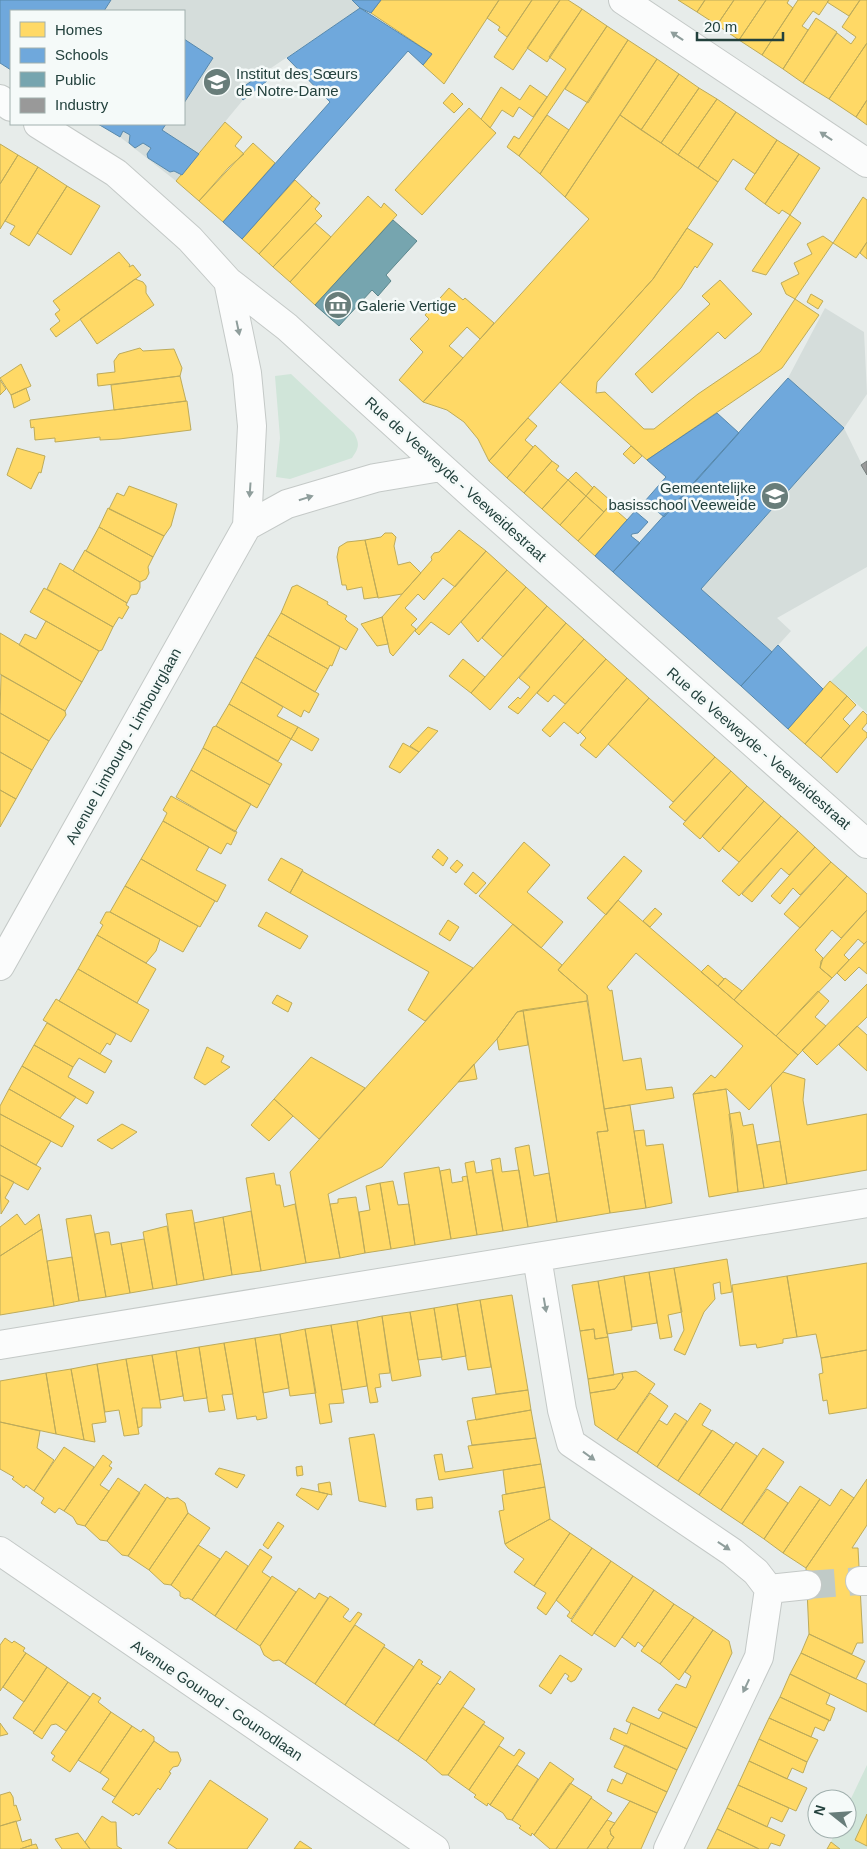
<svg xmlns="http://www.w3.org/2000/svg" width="867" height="1849" viewBox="0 0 867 1849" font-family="Helvetica,sans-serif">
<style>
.built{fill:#d5dddb}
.green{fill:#d0e5d9}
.homes{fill:#ffd966;stroke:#bdab5a}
.schools{fill:#6fa8dc;stroke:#5889ac}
.public{fill:#76a5af;stroke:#5d878d}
.industry{fill:#999;stroke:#767f7d}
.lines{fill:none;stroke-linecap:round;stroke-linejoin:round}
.minor-tunnel{stroke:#c0cac7;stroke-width:28;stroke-dasharray:28 14;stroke-linecap:butt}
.minor-casing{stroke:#c4c9c7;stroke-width:30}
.minor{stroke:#fbfcfc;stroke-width:28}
.oneway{fill:#8f9e9c}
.labels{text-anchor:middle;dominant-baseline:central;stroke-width:5;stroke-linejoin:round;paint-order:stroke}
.poi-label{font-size:15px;fill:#23413d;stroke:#f5faf9;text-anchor:start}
.street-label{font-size:15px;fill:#23413d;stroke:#f5faf9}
</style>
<rect width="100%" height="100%" fill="#e7ecea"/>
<path class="built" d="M0,0H352L360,8L237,91L243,100L176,181L120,137L98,124H184V11H11V70L0,63Z
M825,308L864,332L867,394L844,428L867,475V567L777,618L791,631L741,686L613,572L788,378Z"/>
<path class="green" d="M291,374L354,433C360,444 359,448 352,458L290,479L276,477L280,438L275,376Z
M867,646V713L831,681Z
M867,1765V1849H840L831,1842L837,1829H847V1807Z"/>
<path class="homes" d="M381,0H499L444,84L423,65L432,54L371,13Z
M499,0H532L507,37L498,30L500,27L487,18Z
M532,0H560L513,70L494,57Z
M560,0H568L582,9L547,62L527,48Z
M678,0H705L697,12Z
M705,0H734L717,25L697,12Z
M734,0H766L739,40L717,25Z
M766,0H789L787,3L793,8L762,55L739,40Z
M798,0H829L819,15L813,11L802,26L808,30L783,69L762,55Z
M829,0H860L849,16L827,2Z
M860,0H867V43L829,99L803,83L837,33L851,44L856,37L842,27Z
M582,9L607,26L519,156L507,147L514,136L519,139L566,69L549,57Z
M816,18L837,32L803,83L783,69Z
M607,26L628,40L588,103L565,89Z
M628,40L657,59L565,197L540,174Z
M867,43V100L856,117L829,99Z
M657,59L679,74L641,130L620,115Z
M679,74L699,88L661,143L641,130Z
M530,85L547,97L533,117L519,107L513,117L502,110L490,128L481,119L501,87L520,100Z
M699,88L717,99L678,155L661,143Z
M452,93L463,104L454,113L443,103Z
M717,99L736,112L698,168L678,155Z
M867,100V125L856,117Z
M469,108L496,133L422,215L395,190Z
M736,112L777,140L755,174L733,159L718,182L698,168Z
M547,115L569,130L540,174L519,156Z
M620,115L718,182L653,279L489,461L478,439L464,422L447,410L423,402L589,219L565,197Z
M225,122L242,137L235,146L244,154L229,167L199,201L176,181Z
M777,140L799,154L765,204L745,189Z
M253,143L275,163L223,222L199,201Z
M0,144L18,155L0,184Z
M799,154L820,168L790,215L782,210L779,214L765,204Z
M18,155L38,167L0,229V184Z
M38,167L67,186L29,246L10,234L15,226L5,221Z
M295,180L312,196L259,254L242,239Z
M67,186L100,206L71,255L37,233Z
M312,196L320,203L315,209L322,216L273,267L259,254Z
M368,196L381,208L384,203L397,215L315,305L290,282Z
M863,197L867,200V242L856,258L833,243Z
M790,215L801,223L766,275L752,271Z
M315,223L331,237L290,282L273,267Z
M687,228L713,244L697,268L695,266L681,288L597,382L596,393L605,392L644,429H654L698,394L760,352L795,299L819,315L782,368L647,460L560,382L653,279Z
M823,236L833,243L795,299L786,294L781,283L799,274L794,263L812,254L807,244Z
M867,242V259L860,253Z
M119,252L130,265L129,267L133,265L141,275L56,337L50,329L60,321L55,314L60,310L53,301Z
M135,279L143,282L146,286V293L154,305L97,344L80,319Z
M720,280L752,314L725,339L718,332L652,393L635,374L710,304L702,296Z
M449,288L463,300L465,298L494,323L480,339L467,327L449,346L463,358L423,402L399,380L423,352L410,339L429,319L425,315Z
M811,294L823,301L818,309L807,302Z
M140,348L143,351L174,349L182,368L180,376L98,386L97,374L115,372L114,361L119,354Z
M21,364L31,386L11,395L0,378Z
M180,376L186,401L114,410L111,385Z
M0,380L6,389L0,395Z
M26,388L30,400L14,408L11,395Z
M187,401L191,430L119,439L100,440V437L55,442V438L35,440L34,427L31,428L30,420Z
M528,418L537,426L525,440L533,447L507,478L489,461Z
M535,445L552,461L524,493L507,478Z
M631,446L642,456L634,464L623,454Z
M17,448L45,456L41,473L39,472L31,489L7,475Z
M552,461L559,466L556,470L568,480L542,509L524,493Z
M576,472L593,488L586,496L568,480Z
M568,480L586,496L560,525L542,509Z
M129,486L177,504L171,526L164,536L109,509L117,493L124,496Z
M594,486L612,502L604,512L586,496Z
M586,496L604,512L578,541L560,525Z
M610,505L627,520L595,556L578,541Z
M108,508L164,536L153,557L99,527Z
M99,527L153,557L148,567L149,573L146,579L140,582L86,551Z
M459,530L486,551L455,587L443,578L424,600L418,594L405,608L417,619L411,625L416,629L393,656L390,653L382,617L432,560L431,557L434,553L439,552Z
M385,533H392L396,537L394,546L398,565L410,562L421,573L402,594L378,598L365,540L381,537Z
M365,540L378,597L364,599L362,587L347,590L346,585H342L337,557L339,547L347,542Z
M85,550L140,582V588L137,594L131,595L127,603L73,571Z
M486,551L507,570L449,635L431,622L419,635L415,631Z
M60,563L127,603L126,605L129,607L122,619L119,617L113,627L47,589Z
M507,570L526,587L478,642L461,622Z
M297,585L328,602L327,604L347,616L345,619L348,622L358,629L346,650L281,613L292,587Z
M526,587L547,606L503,657L482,638Z
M44,588L113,627L102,650L99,651L30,612Z
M547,606L566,623L490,710L471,693Z
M281,613L340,647L332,666L330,665L328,669L268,635Z
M382,617L388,644L377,646L361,624Z
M46,621L99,651L82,682L19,645L25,634L36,639Z
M566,623L584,639L518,714L508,707L518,697L520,699L530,687L519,678Z
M0,633L82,682L65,711L0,674Z
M268,635L328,669L315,692L255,657Z
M584,639L606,659L565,704L554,695L548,702L537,693Z
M255,657L319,694L309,713L304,710L301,717L241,682Z
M463,659L485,677L471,693L449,676Z
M606,659L627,678L578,734L564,722L550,737L542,730Z
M1,675L65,711L66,715L49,741L0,713Z
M627,678L649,698L596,758L580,745L586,738L580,732Z
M830,681L847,696L805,744L788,729Z
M241,682L283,707L277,716L298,727L291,739L229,704Z
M847,696L856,705L843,719L850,726L821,758L805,744Z
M649,698L715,757L673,802L608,744Z
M229,704L291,739L278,761L216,726Z
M863,711L867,715V723L862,729L867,733V737L837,773L821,758Z
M0,713L49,741L32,770L0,752Z
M216,726L282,764L270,785L203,748L213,727Z
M298,727L319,739L312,751L291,739Z
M428,727L438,731L419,752L410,746Z
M403,743L419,752L400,773L389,767Z
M203,748L270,785L257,808L191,770Z
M0,752L32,770L16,799L0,790Z
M715,757L731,771L685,821L669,807Z
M191,770L251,804L235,832L176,797Z
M731,771L747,786L700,839L683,824Z
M747,786L764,801L719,852L702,836Z
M0,790L16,799L0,827Z
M171,796L237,832L231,845L227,843L221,854L163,821L167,813L163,810Z
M764,801L781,816L739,862L722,848Z
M781,816L798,831L739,896L722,881Z
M163,821L209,847L196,870L226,885L217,902L141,859Z
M798,831L815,847L789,875L781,868L752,902L742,894Z
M524,842L550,865L527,892L563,922L541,948L479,896Z
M815,847L831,862L800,895L793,888L780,904L771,896Z
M438,849L448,858L443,866L432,857Z
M624,856L642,871L606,915L587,898Z
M281,858L303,870L290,893L268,880Z
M141,859L215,901L200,927L125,886Z
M457,860L463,865L456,873L450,868Z
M831,862L847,876L800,928L784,914Z
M302,871L444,951L473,968L425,1021L408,1010L429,972L290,893Z
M473,872L486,883L476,894L464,884Z
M847,876L867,894V910L841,938L832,930L815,950L823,958L820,968L832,978L776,1036L734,1000Z
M125,886L198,926L183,952L110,912Z
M618,900L798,1055L749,1110L727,1089L693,1094L711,1075L715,1078L743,1046L636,953L607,987L610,991L612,990L623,1061L641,1058L646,1090L672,1087L674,1098L604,1109L587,995L558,970Z
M655,908L662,914L650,927L643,921Z
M867,910V941L864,944L858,939L844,955L849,960L832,978L820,968L821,961Z
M106,912H110L160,939L156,951L146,963L97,935L103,925L100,923Z
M266,912L308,936L300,949L258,926Z
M448,920L459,927L450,941L439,934Z
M513,924L562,965L558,970L587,995V1001L517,1012L497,1039L382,1167L328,1194L340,1258L306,1263L290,1172Z
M97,935L156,969L137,1003L78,969Z
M867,941V974L859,967L845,981L837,973Z
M708,965L724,979L718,986L701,972Z
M78,969L149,1010L131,1042L59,1001Z
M725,978L742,991L734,1000L718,986Z
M867,984V1017L817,1065L802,1050Z
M818,991L829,1001L815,1017L826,1026L798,1055L776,1036Z
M277,995L292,1003L288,1012L272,1003Z
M56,999L116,1034L110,1045L107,1043L100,1054L43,1020Z
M587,1001L608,1131L597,1132L610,1213L557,1222L523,1010Z
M523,1010L528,1045L499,1050L497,1039L517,1012Z
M47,1023L112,1061L105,1073L79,1058L73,1067L34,1045Z
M857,1026L867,1035V1071L839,1045Z
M34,1045L73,1067L68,1077L94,1092L87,1104L22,1066Z
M207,1047L224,1056L221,1062L230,1067L205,1085L194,1078Z
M311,1057L365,1088L319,1139L274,1099Z
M474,1064L477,1079L458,1082Z
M22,1066L76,1097L60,1118L9,1089Z
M783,1072L805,1079L803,1100L807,1125L867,1114V1170L787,1184L771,1085Z
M9,1089L74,1126L62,1147L0,1114V1106Z
M726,1089L733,1136L738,1192L709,1197L693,1094Z
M274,1099L293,1116L269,1141L251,1125Z
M630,1105L646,1208L610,1213L597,1132L608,1131L604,1109Z
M740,1112L743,1126L753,1124L764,1188L738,1192L729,1114Z
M0,1114L51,1141L36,1165L0,1145Z
M122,1124L137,1132L112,1149L97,1140Z
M644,1130L646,1146L663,1144L672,1203L646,1208L634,1131Z
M780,1141L787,1184L764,1188L757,1145Z
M0,1145L41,1168L28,1190L0,1175Z
M529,1145L534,1176L549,1173L557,1222L528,1227L515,1148Z
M500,1158L502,1172L519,1170L528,1227L503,1231L491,1160Z
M474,1161L476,1173L492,1170L503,1231L477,1235L465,1163Z
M439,1167L451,1239L415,1245L404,1173Z
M450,1169L452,1183L463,1181L462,1177L467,1176L477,1235L451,1239L440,1171Z
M274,1173L276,1185H280L284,1207L295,1204L306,1263L261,1271L246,1178Z
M0,1175L14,1182L5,1198L9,1201L1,1214Z
M393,1181L398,1205L409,1204L415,1245L391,1249L380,1183Z
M380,1183L391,1249L365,1253L359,1212L370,1210L366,1186Z
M356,1197L365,1253L340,1258L330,1204L338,1203V1199Z
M192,1210L204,1280L177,1285L166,1214Z
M251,1211L261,1271L232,1275L223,1217Z
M17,1214L25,1225L39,1214L42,1229L0,1256V1227Z
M91,1215L106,1297L79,1301L66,1219Z
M223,1217L232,1275L204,1280L194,1223Z
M167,1226L177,1285L153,1289L143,1232Z
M42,1229L54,1306L0,1315V1256Z
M105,1232H109L111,1245L121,1243L130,1293L106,1297L95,1234Z
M144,1239L153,1289L130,1293L121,1243Z
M72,1257L79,1301L54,1306L47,1261Z
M727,1259L732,1292L721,1294L720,1282L713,1284L715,1299L704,1312L685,1355L674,1350L684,1330L674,1268Z
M867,1263V1350L821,1358L816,1334L797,1337L787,1276Z
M674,1268L682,1312L668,1315L672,1337L660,1339L649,1272Z
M649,1272L657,1323L632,1327L624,1276Z
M624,1276L632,1330L607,1334L598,1281Z
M787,1276L797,1337L783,1339V1343L757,1348L756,1344L740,1346L732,1285Z
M598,1281L608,1337L595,1339L594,1329L580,1331L572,1285Z
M512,1295L528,1390L496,1394L480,1300Z
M480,1300L491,1367L468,1370L457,1304Z
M457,1304L466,1356L442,1360L434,1308Z
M434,1308L442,1357L418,1360L410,1312Z
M410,1312L421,1376L392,1381L382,1316Z
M382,1316L390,1373L379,1374L381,1387L375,1388L378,1402L370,1403L357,1321Z
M357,1321L367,1386L342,1390L331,1325Z
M331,1325L344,1403L329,1404L332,1422L320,1424L305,1329Z
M305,1329L316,1393L290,1396L280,1334Z
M594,1329L595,1339L608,1337L614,1375L588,1379L580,1331Z
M280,1334L289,1388L263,1393L255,1338Z
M255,1338L267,1418L257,1420L256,1416L237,1419L224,1343Z
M224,1343L233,1394L222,1395L225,1410L209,1412L199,1347Z
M199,1347L207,1398L184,1401L176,1351Z
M867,1350V1408L829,1414L827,1400L823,1401L819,1374L823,1373L821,1358Z
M176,1351L183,1396L160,1400L152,1355Z
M152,1355L161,1408H142V1426L138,1428L126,1359Z
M126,1359L139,1434L124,1436L119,1410L105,1412L97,1364Z
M97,1364L106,1422L92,1424L95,1442L84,1440L71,1369Z
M71,1369L84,1440L56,1434L46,1373Z
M636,1371L655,1384L617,1440L595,1425L590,1393L615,1389L623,1378L622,1373Z
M46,1373L56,1434L0,1422V1381Z
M622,1373L623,1378L615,1389L590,1393L588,1379Z
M528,1390L531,1410L476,1420L472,1398Z
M650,1393L668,1406L637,1453L617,1440Z
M700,1403L711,1410L702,1425L712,1431L678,1481L657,1467Z
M531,1410L536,1438L472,1445L467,1421Z
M675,1413L687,1421L657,1467L637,1453L659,1420L667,1425Z
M0,1422L40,1431L37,1448L54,1460L34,1491L26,1485L24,1488L12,1479L14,1477L0,1469Z
M712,1430L734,1445L699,1495L678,1481Z
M374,1434L375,1438L386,1507L359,1501L349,1438Z
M536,1438L541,1464L439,1480L434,1455L442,1454L445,1472L473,1468L468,1446Z
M736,1442L757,1456L721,1510L699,1495Z
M64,1447L94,1467L64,1511L59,1508L55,1513L41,1503L44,1498L34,1491Z
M763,1448L784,1462L742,1524L721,1510Z
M103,1455L112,1462L109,1466L112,1468L100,1485L109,1491L85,1526L77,1524L73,1517L64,1511Z
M541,1464L545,1487L506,1494L503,1470Z
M302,1466L303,1475L297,1476L296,1467Z
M219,1468L245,1475L237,1488L215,1474Z
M118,1478L140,1493L107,1541L100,1540L85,1526Z
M867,1479V1525L852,1548H858L863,1643H857L852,1654L809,1634L806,1568Z
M330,1482L332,1495L319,1492L318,1484Z
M145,1484L166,1499L128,1556L122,1555L107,1541Z
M800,1486L820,1499L783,1553L764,1539Z
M545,1487L550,1519L505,1544L499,1511L504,1510L502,1495Z
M301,1488L328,1494L318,1510L296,1495Z
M767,1489L788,1503L764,1539L742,1524Z
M841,1489L854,1498L806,1568L783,1553L820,1499L830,1506Z
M167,1497L170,1499L178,1498L185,1503L188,1513L149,1570L128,1556Z
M432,1497L433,1508L417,1510L416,1499Z
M188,1513L210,1528L171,1585L164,1584L149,1570Z
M550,1519L570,1533L534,1586L514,1572L524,1559L508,1548L505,1544Z
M278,1522L284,1526L268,1549L263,1545Z
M570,1533L592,1548L546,1615L537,1608L546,1593L534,1586Z
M198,1545L220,1559L192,1600L188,1598L185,1599L180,1596V1592L171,1585Z
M592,1548L611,1561L571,1619L567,1616L570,1612L556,1600Z
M260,1549L272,1557L262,1572L271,1578L236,1630L215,1616Z
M226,1551L248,1566L215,1616L192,1600Z
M611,1561L633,1576L592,1636L571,1621Z
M272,1576L296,1592L260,1646L236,1630Z
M633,1576L654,1590L615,1647L594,1633Z
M299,1588L315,1599L319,1593L328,1598L285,1664L279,1660L273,1661L264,1655L260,1646Z
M654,1590L674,1604L644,1647L638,1642L635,1647L622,1637Z
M330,1596L349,1609L343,1617L350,1622L358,1612L362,1614L315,1684L285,1664Z
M674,1604L694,1617L660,1664L641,1651Z
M694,1617L713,1630L679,1680L660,1664Z
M355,1625L385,1645L345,1705L315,1684Z
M713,1630L729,1641L732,1653L697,1728L658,1710L676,1684L686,1688L691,1676L685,1672Z
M809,1634L865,1661L856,1679L801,1653Z
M5,1638L12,1643L14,1641L25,1648L23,1651L26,1653L0,1691V1645Z
M384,1647L414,1667L374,1725L345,1705Z
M26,1653L47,1667L24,1702L3,1687Z
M801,1653L867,1684V1712L790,1674Z
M560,1655L582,1669L575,1680L571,1682L567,1679L569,1676L565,1673L551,1694L539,1686Z
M419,1659L423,1662L421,1664L441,1677L398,1741L374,1725Z
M47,1667L68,1682L34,1732L13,1718Z
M450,1671L475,1689L426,1761L398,1741L434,1687L438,1683L440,1685Z
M790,1674L830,1694L826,1704L835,1708L830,1721L780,1697Z
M68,1682L90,1697L66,1731L56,1724L51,1725L42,1739L33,1733Z
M93,1693L101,1698L98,1702L111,1712L70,1772L52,1760L55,1756L51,1753Z
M780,1697L829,1720L824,1731L815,1727L811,1737L769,1718Z
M463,1707L485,1722L448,1775H442L426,1761Z
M633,1707L659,1719L663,1712L697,1728L687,1749L626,1721Z
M111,1712L132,1726L100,1773L78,1760Z
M769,1718L818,1740L807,1762L759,1739Z
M0,1723L5,1730L8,1734L0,1736Z
M631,1723L687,1749L677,1770L610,1739L614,1728L627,1734Z
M483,1724L504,1738L469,1790L448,1775Z
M132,1726L141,1732L143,1729L154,1737V1741L115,1797L102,1789L109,1779L100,1773Z
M759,1739L807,1762L803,1773L792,1768L787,1779L749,1761Z
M154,1741L170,1752H178L181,1760L178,1766L173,1767L169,1772L171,1773L160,1790L158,1788L139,1815L136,1813L133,1816L112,1802Z
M625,1745L677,1770L667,1792L614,1767Z
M499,1746L514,1756L519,1749L525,1753L490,1805L488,1803L487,1806L474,1797L476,1795L469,1790Z
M749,1761L807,1788L796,1811L738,1785Z
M550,1762L574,1779L534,1835L532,1833L531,1836L519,1828L521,1826L512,1820Z
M517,1765L538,1779L512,1820L507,1819L503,1813L490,1805Z
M627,1773L667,1792L657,1813L607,1791L612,1779L622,1784Z
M210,1780L268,1819L247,1849H177L168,1843Z
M570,1783L592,1797L556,1849H550L534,1835Z
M738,1785L789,1808L782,1822L771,1817L767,1827L727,1808Z
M10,1792L13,1797L14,1806L16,1805L21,1820L0,1826V1795Z
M591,1798L612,1813L587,1849H556Z
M630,1801L657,1813L641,1849H609L607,1848L614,1837L611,1835L610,1830Z
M727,1808L785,1835L780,1846L771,1843L768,1849H759L717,1829Z
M867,1814V1846L855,1840Z
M102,1816L111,1822H116L117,1846L122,1849H90L85,1842Z
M607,1820L615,1823L610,1830L611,1835L614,1837L607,1848L609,1849H587Z
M16,1821L22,1842L31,1839L32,1845L20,1849H0V1826Z
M717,1829L751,1845L759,1849H707Z
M78,1833L90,1849H62L55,1839Z
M300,1841L312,1849H294Z
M831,1842L840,1849H827Z
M36,1844L38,1849H20L32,1845Z"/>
<path class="schools" d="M0,0H111L104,11H11V70L0,63Z
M352,0H381L371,13L360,8Z
M360,8L432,54L423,65L408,51L242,239L223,222L330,102L287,58Z
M184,39L213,58L184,103Z
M262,74L267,81L243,100L237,91Z
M98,124H166L162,130L199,154L182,175L174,171L170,172L148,158L147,154L151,148L143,143L135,148L129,143L130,135L123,131L120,137Z
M788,378L844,428L701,589L772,652L741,686L613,572Z
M717,413L739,433L664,517L645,501L666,477L647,460Z
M635,511L648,522L638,533L632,534L631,536L640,543L613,572L595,556Z
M778,645L823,689L788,729L741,686Z"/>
<path class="public" d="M393,220L417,241L386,275L391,281L378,296L372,290L339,326L315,305Z"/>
<path class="industry" d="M867,461V475L861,465Z"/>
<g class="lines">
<path class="minor-tunnel" d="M807,1585L860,1581"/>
<defs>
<path id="minor" d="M623,0L867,163
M0,99L11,107
M38,124L116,173L190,239L228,281L287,327L468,491L867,844
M247,526L287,504L375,478L441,467
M0,966L247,526L252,426L247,373L228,281
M537,1257L562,1410L571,1443L732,1552L756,1572L769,1589L759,1657L668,1849
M0,1345L867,1203
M0,1551L435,1849
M860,1581H867
M769,1589L807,1585"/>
</defs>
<use href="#minor" class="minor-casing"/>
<use href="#minor" class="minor"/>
</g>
<defs><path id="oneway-solid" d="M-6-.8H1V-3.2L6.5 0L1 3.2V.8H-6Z" transform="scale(1.25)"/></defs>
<g class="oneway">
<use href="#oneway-solid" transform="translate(677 36) rotate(-146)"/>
<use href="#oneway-solid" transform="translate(826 136) rotate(-146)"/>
<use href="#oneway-solid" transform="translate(238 328) rotate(78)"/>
<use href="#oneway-solid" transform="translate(250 490) rotate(94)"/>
<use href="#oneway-solid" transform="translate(306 498) rotate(-17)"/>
<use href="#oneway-solid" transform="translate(545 1305) rotate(80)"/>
<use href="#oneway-solid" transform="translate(589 1456) rotate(36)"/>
<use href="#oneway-solid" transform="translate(724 1546) rotate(34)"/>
<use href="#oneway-solid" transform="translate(746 1686) rotate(115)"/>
</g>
<defs>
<symbol id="university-disc" viewBox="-11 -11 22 22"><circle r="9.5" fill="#687d7a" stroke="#f5faf9"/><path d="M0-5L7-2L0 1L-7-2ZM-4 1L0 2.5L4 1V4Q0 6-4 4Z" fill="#fff"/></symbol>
<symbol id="museum-disc" viewBox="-11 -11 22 22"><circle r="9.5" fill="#687d7a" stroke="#f5faf9"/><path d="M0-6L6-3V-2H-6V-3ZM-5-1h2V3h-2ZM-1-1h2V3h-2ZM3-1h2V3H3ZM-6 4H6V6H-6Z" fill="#fff"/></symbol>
<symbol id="school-disc" viewBox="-11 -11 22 22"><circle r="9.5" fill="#687d7a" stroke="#f5faf9"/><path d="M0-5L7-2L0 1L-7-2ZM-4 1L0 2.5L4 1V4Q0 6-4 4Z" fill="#fff"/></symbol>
</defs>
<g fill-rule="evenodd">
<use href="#university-disc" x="201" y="66" width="32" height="32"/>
<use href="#museum-disc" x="322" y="289" width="32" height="32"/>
<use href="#school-disc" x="759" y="480" width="32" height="32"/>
</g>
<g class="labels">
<g class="poi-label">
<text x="236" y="73">Institut des Sœurs<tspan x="236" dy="17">de Notre-Dame</tspan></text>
<text x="357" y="305">Galerie Vertige</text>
<text x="756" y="487" text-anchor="end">Gemeentelijke<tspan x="756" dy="17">basisschool Veeweide</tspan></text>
</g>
<g class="street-label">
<text transform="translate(456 479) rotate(42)">Rue de Veeweyde - Veeweidestraat</text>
<text transform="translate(123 746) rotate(-61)">Avenue Limbourg - Limbourglaan</text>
<text transform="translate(759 748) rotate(41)">Rue de Veeweyde - Veeweidestraat</text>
<text transform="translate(217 1700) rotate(34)">Avenue Gounod - Gounodlaan</text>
</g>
</g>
<rect x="10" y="10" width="175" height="115" fill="#f5faf9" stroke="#a1b0ae"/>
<rect x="20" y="22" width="25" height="15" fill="#ffd966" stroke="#a1b0ae"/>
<text x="55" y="35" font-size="15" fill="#23413d">Homes</text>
<rect x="20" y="48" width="25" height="15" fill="#6fa8dc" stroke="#a1b0ae"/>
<text x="55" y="60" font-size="15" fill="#23413d">Schools</text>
<rect x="20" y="72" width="25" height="15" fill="#76a5af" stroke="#a1b0ae"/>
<text x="55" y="85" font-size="15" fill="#23413d">Public</text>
<rect x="20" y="98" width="25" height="15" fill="#999999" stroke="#a1b0ae"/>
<text x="55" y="110" font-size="15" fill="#23413d">Industry</text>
<g transform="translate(832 1814) rotate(287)"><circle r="24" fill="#f5faf9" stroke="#a1b0ae"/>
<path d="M0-4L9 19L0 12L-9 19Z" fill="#687d7a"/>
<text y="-8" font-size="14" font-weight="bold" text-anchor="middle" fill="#23413d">N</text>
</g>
<path d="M697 32v8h86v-8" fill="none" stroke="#23413d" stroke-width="2.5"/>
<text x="704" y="32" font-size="15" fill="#23413d" stroke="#f5faf9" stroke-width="4" paint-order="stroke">20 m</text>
</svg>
